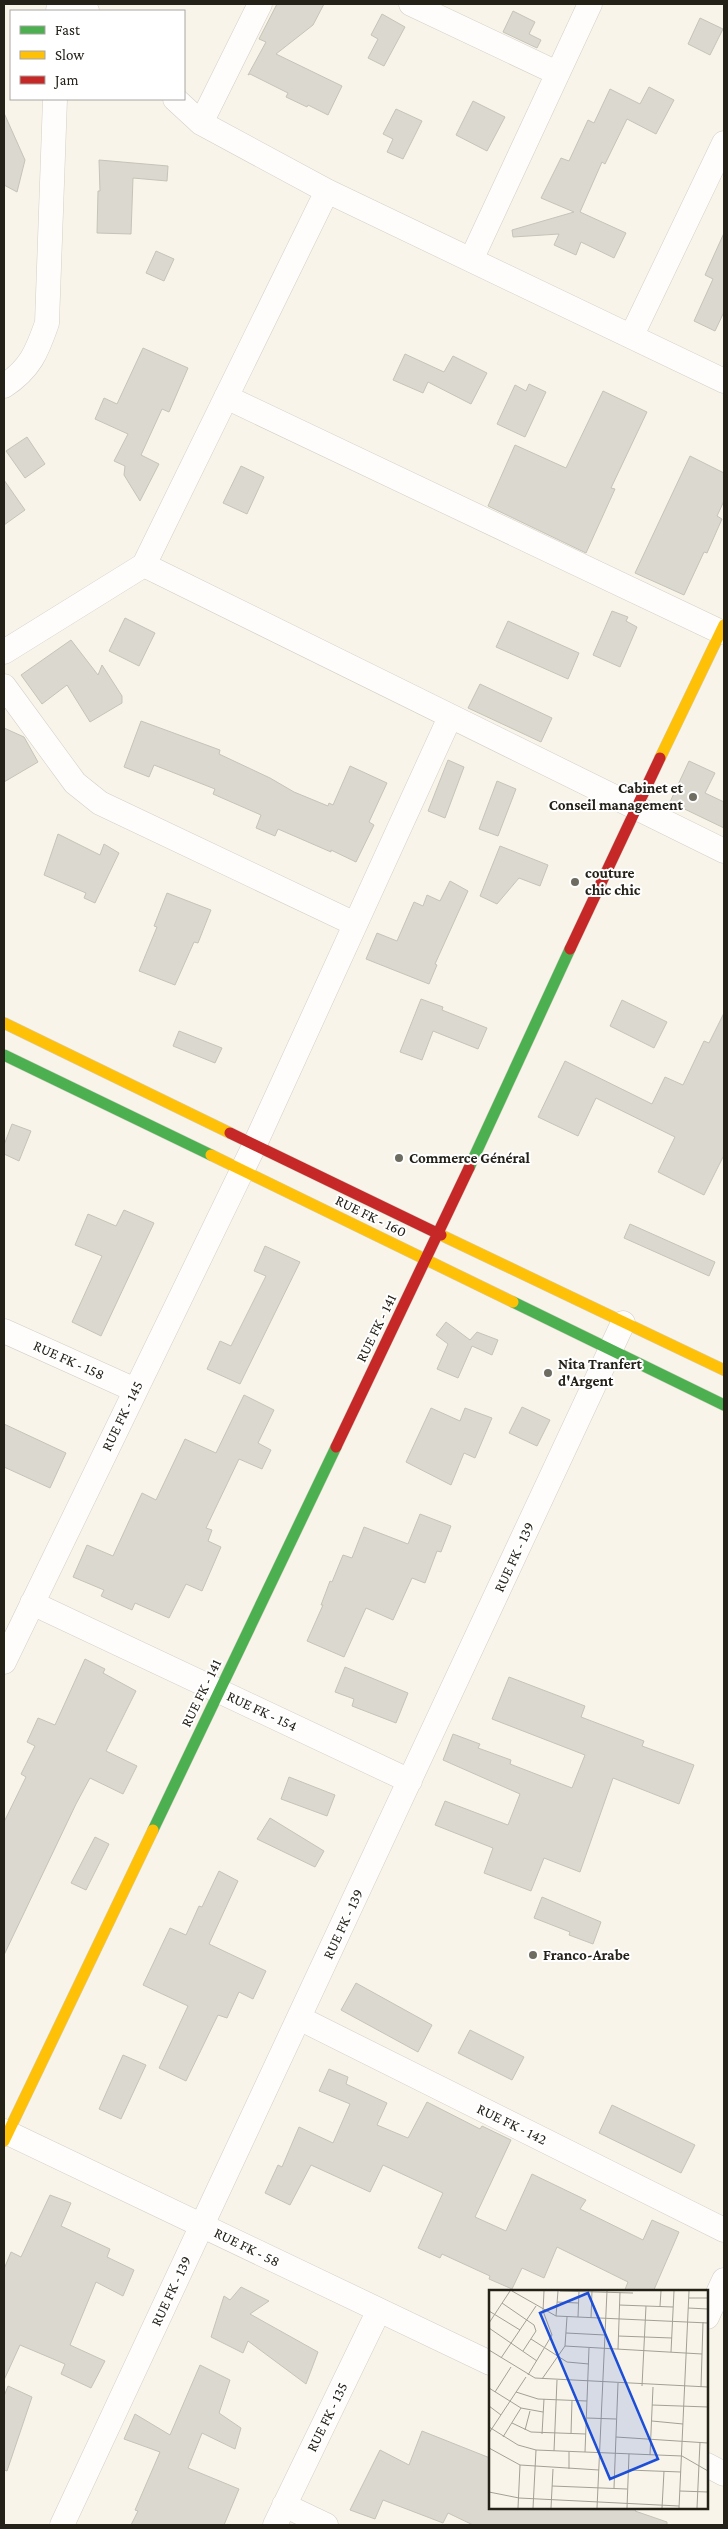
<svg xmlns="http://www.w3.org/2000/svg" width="728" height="2529" viewBox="0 0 728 2529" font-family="'Crimson Pro',serif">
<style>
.building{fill:#dbd8cf;stroke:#c6c3ba}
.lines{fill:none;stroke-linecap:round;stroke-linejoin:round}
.street-casing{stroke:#d3cfc5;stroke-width:25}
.fast-casing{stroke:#d3cfc5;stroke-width:12}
.slow-casing{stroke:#d3cfc5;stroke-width:12}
.jam-casing{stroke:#d3cfc5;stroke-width:12}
.street{stroke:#fefdfc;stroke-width:24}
.fast{stroke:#4caf50;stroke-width:11}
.slow{stroke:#ffc107;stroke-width:11}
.jam{stroke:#c62828;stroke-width:11}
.poi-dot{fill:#6e6b61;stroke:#fff;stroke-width:2}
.labels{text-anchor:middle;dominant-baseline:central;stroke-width:4;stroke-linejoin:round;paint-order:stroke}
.poi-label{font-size:15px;font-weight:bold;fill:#242118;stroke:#fff;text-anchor:start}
.street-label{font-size:15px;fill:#242118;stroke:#fff}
.inset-road{fill:none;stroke:#a3a095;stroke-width:1}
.view{fill:#1d4ed8;fill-opacity:0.15;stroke:#1d4ed8;stroke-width:2.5}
.inset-edge{fill:none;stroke:#242118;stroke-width:2.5}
</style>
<rect width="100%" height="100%" fill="#f8f4e9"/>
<path class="building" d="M277,4H324L313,25L276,54L342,86L328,115L308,105L307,107L286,97L288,93L250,74L248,75L266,42L259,39Z
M513,11L535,22L529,34L541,40L537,48L503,32Z
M382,14L405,27L384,66L368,58L378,39L371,35Z
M700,18L723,29L710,55L688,44Z
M649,87L674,100L656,134L627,119L605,164L602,162L580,212L626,233L614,258L581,242L576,255L554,245L559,234L513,237L512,230L574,212L541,198L561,158L569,161L588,120L594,123L610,89L640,104Z
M473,101L505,117L487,151L456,135Z
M396,109L422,121L403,159L387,152L393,139L383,134Z
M4,113L25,160L17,192L4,185Z
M99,160L168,166L167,181L133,178L131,234L97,233L98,191H100Z
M724,233V312L715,331L694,321L713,279L705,275Z
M156,251L174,259L164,281L146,273Z
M143,348L188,368L169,412L162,409L141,455L159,464L140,501L124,475L125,466L114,461L128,434L95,419L104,398L117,404Z
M405,354L444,372L453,356L487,373L471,404L428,382L423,393L393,380Z
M529,384L546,392L525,437L497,424L515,385L526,391Z
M603,391L647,412L611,488L615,489L586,553L488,506L515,445L566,468Z
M27,437L45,464L25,478L6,451Z
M690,456L724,473V501L717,516L722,519L707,553L704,552L684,595L635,573Z
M241,466L264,477L247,514L223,503Z
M4,480L25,510L4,525Z
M612,611L628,617L626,621L637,627L620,667L593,655Z
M125,618L155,633L139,666L109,651Z
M508,621L579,653L568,679L496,647Z
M71,640L98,675L102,665L122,696V703L90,722L67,685L42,704L21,675Z
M480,684L552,718L541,742L468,708Z
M141,721L220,750L219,754L270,778L294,792L328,806L329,803L333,805L350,766L387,783L369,822L374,825L356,862L331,850V852L278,829L275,836L256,828L261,815L213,794L215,789L154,765L149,777L124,767Z
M4,728L24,737L38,762L4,782Z
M448,760L464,767L445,818L428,811Z
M689,761L715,773L705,793L724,802V828L670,802Z
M497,781L516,789L498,836L479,829Z
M58,834L100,855L104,844L119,853L95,903L84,898L86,893L44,875Z
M500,846L548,865L540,886L519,878L497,904L480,896Z
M450,881L468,891L435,964L437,965L429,984L366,959L377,933L397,941L414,902L423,906L427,895L440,901Z
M167,893L211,910L198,943L194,942L175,985L139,971L157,927L154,926Z
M421,999L443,1007L442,1010L487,1028L478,1049L433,1031L422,1060L400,1052Z
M622,1000L667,1022L654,1048L610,1026Z
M724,1013V1155L704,1195L658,1172L675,1137L596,1098L578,1136L538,1117L565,1061L652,1104L665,1077L683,1085L704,1041L709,1043Z
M179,1031L222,1048L215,1063L173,1046Z
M12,1124L31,1131L19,1161L4,1154V1145Z
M124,1210L154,1223L101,1336L72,1322L102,1256L75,1245L88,1214L116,1226Z
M630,1224L715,1262L709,1276L624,1238Z
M265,1246L300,1262L240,1384L207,1369L220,1341L231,1346L266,1276L254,1271Z
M446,1322L470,1340L477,1332L498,1340L492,1355L472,1346L458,1378L437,1369L448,1344L436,1335Z
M244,1395L274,1410L258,1443L271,1450L262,1469L239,1459L206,1528L212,1530L208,1541L221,1547L202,1591L186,1584L169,1618L135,1603L132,1610L101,1596L104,1590L73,1577L87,1545L113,1556L142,1493L156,1500L185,1439L216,1453Z
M522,1407L550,1420L537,1446L509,1433Z
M431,1408L460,1421L465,1408L492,1418L475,1458L464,1453L451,1485L406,1462Z
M4,1424L66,1453L50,1488L4,1467Z
M420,1514L451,1526L441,1552L437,1551L425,1583L412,1578L393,1620L366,1608L344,1657L307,1641L323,1605H321L330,1581L332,1582L343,1555L352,1558L364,1527L408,1544Z
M85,1659L105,1669L103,1673L136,1691L106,1751L137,1766L123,1794L90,1778L76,1804L4,1955V1822L26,1777L21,1774L35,1746L27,1742L38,1718L55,1725Z
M345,1667L408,1693L396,1723L352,1706L354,1699L335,1692Z
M509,1677L585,1706L581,1717L644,1741L642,1746L694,1765L679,1804L613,1778L580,1872L544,1858L531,1891L484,1873L493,1848L435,1825L445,1801L508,1825L520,1794L443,1760L453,1734L480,1744L478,1748L511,1760L510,1764L572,1788L585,1755L492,1719Z
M289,1777L335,1795L327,1816L281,1799Z
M270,1818L324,1851L315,1867L257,1839Z
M95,1837L109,1844L86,1890L71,1883Z
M219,1871L238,1881L209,1944L266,1971L253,1999L239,1992L227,2018L218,2015L186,2081L159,2068L188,2006L143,1985L170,1928L186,1935L199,1906L202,1907Z
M542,1897L601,1922L593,1944L569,1935L570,1932L534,1918Z
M356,1983L432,2025L418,2052L341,2010Z
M470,2030L524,2057L512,2080L458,2053Z
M123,2055L146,2065L121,2119L99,2109Z
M329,2069L348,2077L346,2084L387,2103L377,2125L408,2138L427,2102L480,2129L482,2126L511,2140L475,2217L506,2231L532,2174L586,2200L580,2209L643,2240L652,2220L679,2232L653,2292H624L628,2282L557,2247L544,2278L522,2268L512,2289L489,2279L490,2276L442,2254L440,2258L418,2248L443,2193L383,2165L370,2192L311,2165L290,2205L265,2193L278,2165L282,2167L299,2127L333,2143L350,2104L319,2091Z
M612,2105L695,2145L681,2173L599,2133Z
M50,2195L71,2203L61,2226L110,2249L107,2257L134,2270L123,2296L96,2282L70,2345L105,2361L91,2388L61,2374L65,2364L20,2345L4,2380V2269L11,2252L21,2257Z
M241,2287L269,2301L250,2314L318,2352L306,2384L248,2341L243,2353L211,2337L224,2296L230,2300Z
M200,2365L230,2380L219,2413L241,2428L235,2449L202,2433L188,2468L239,2489L224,2525H131L138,2511L135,2510L160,2452L124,2439L135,2414L170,2435Z
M8,2386L32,2397L7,2471L4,2470V2396Z
M422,2431L490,2458V2508H637L635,2511L667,2522V2525H473L448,2513L443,2523L383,2500L375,2519L350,2510L380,2450L409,2465Z"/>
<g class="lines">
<defs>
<path id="street" d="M80,4L87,11
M411,4L557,73
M58,11L59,4
M175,99L201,123L327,191L724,381
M201,123L260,4
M471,260L590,4
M632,335L724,143
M4,386C30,369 37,352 47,323L55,99
M226,397L721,632
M144,565L724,851
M4,652L144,565L327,191
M4,686L75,783L100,803L355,924
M4,1331L135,1390
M32,1603L410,1781
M4,1662L255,1144L450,717
M299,2018L724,2230
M4,2131L490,2363
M707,2317L724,2280
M707,2465L724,2474
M284,2505L326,2525
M62,2525L623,1323
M275,2525L379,2310"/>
<path id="fast" d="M4,1055L211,1155
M469,1168L570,949
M513,1302L724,1405
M153,1830L336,1447"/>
<path id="slow" d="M660,758L724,625
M4,1023L230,1133
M211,1155L513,1302
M441,1235L724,1370
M4,2141L153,1830"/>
<path id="jam" d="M570,949L660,758
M230,1133L441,1235
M336,1447L469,1168"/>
</defs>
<use href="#street" class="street-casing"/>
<use href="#fast" class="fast-casing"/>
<use href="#slow" class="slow-casing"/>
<use href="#jam" class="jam-casing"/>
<use href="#street" class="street"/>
<use href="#fast" class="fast"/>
<use href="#slow" class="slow"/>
<use href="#jam" class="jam"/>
</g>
<g class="poi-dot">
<circle cx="693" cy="797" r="5"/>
<circle cx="575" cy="882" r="5"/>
<circle cx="399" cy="1158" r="5"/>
<circle cx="548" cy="1373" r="5"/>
<circle cx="533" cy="1955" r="5"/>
</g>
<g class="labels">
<g class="poi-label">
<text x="683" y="788" text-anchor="end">Cabinet et<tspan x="683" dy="17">Conseil management</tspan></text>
<text x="585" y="873">couture<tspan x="585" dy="17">chic chic</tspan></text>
<text x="409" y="1158">Commerce Général</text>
<text x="558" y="1364">Nita Tranfert<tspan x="558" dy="17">d'Argent</tspan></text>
<text x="543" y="1955">Franco-Arabe</text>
</g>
<g class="street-label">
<text transform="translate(371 1216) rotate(26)">RUE FK - 160</text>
<text transform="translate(376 1328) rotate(-64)">RUE FK - 141</text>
<text transform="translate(69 1360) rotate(24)">RUE FK - 158</text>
<text transform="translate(122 1416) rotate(-64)">RUE FK - 145</text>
<text transform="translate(514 1557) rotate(-65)">RUE FK - 139</text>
<text transform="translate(201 1693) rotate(-64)">RUE FK - 141</text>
<text transform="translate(262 1711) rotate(25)">RUE FK - 154</text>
<text transform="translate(343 1924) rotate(-65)">RUE FK - 139</text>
<text transform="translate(512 2124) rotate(26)">RUE FK - 142</text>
<text transform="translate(247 2247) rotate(26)">RUE FK - 58</text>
<text transform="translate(171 2291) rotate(-65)">RUE FK - 139</text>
<text transform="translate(327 2417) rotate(-64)">RUE FK - 135</text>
</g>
</g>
<g transform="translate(489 2290)">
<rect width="219" height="219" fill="#f8f4e9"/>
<path class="inset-road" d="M23,1L67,26L219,33M71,1L144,3M200,8H219M68,12L89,13M13,13L45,35L47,41L34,61M130,15L184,17M171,16L172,1M199,18L219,19M0,21L31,40M67,26L69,1M89,27L90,1M102,28L103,1M0,33L21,1M0,38L48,71M77,43L116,45M129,46L183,48M42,49L78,72L100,74M76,56L213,64M129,59L131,2M0,60L46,88L219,97M182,62L185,1M12,68L47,16M39,85L63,45L54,21L55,1M53,89L76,56L78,27M153,96L157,16M212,97L214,32M0,98L32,118L54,122M6,102L22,77M27,102L49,109L98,111M163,115L219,117M0,116L12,125M98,128L127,129M163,131L194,134M23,133L42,142L97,144M0,137L29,155L47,160L193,166L219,181M36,140L41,121M0,143L37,87M53,144L55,109M82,144L83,110M14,147L32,118M127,147L219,153M0,158L31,175L110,180M65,161L68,90M96,162L100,58M161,165L164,97M80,179V162M139,180L192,182M63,196L138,199M125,198L129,93M191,201L219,202M0,202L30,208L190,216M29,218L31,175M44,218L47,160M62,218L64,179M108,218L118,1M138,218L140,164M173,218L175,181M190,218L200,1M208,218L211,152"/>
<path class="view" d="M99,3L169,169L121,189L51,23Z"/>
<rect width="219" height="219" class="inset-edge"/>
</g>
<rect width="728" height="2529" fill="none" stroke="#242118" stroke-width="10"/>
<rect x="10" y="10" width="175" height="90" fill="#ffffff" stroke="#a7a6a3"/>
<rect x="20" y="26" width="25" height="8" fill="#4caf50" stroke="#a7a6a3"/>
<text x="55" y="35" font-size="15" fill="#242118">Fast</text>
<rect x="20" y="51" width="25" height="8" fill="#ffc107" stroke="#a7a6a3"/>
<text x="55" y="60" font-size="15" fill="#242118">Slow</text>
<rect x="20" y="76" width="25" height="8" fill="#c62828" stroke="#a7a6a3"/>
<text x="55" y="85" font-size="15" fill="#242118">Jam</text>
</svg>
